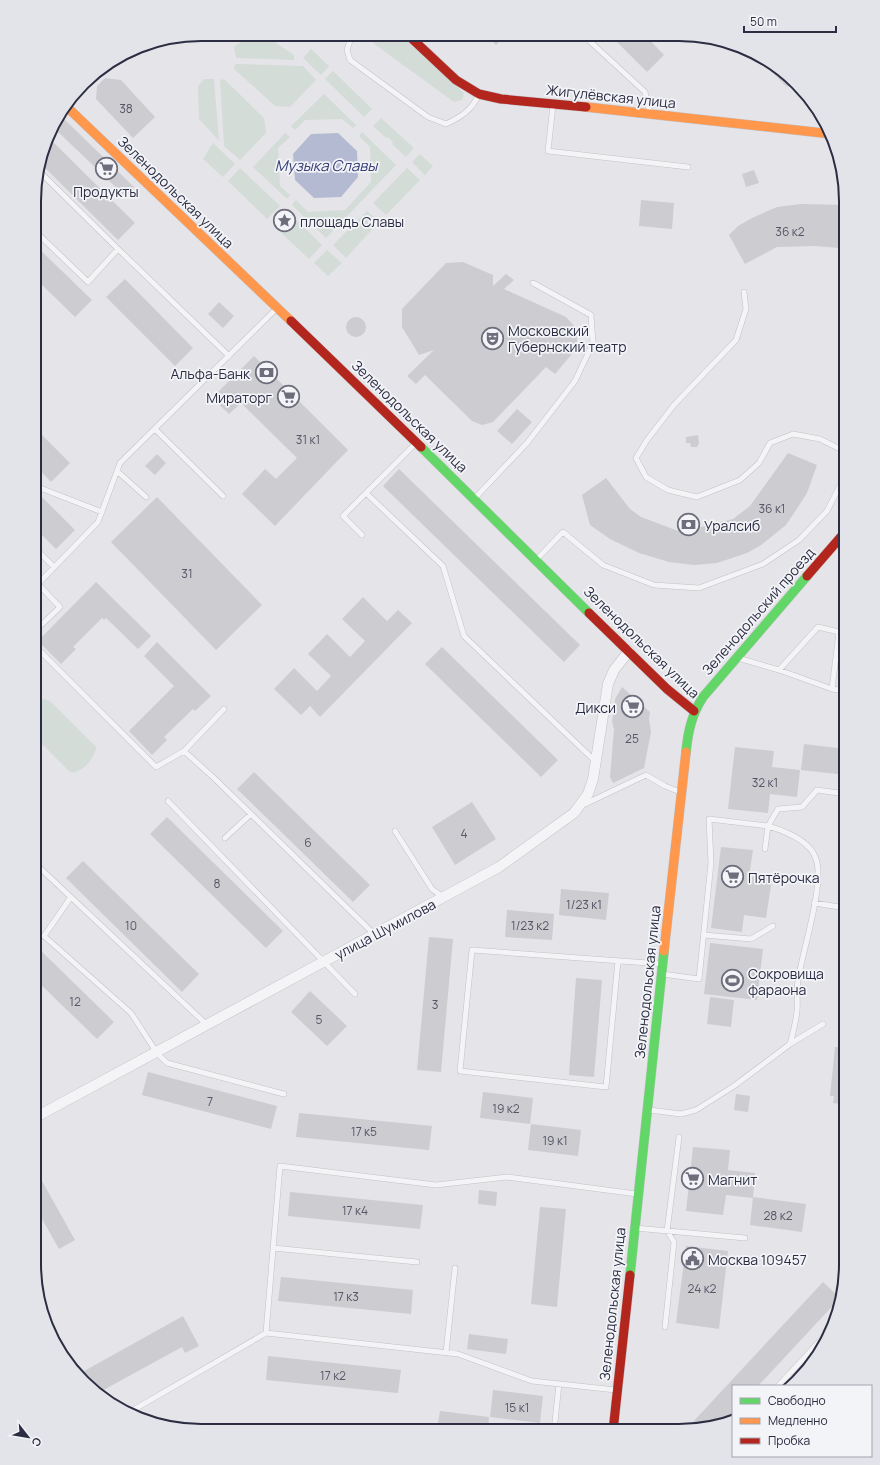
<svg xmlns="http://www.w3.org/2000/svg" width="880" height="1465" viewBox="0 0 880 1465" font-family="Manrope,sans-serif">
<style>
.green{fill:#d3dcd6}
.water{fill:#b5bad3}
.building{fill:#ccccd1}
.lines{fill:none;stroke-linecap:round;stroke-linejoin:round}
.lane-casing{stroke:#c2c2c6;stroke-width:6}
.street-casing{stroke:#c2c2c6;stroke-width:11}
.fast-casing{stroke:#c2c2c6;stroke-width:10}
.slow-casing{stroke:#c2c2c6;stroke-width:10}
.jam-casing{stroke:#c2c2c6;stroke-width:10}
.lane{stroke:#f4f4f6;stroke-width:5}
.street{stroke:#f4f4f6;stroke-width:10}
.fast{stroke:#63d668;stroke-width:9}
.slow{stroke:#ff974d;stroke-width:9}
.jam{stroke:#b3261e;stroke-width:9}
.labels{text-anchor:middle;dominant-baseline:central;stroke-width:3.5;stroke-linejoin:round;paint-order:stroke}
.number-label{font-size:12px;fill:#565667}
.street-label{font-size:14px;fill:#2c2d42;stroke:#f3f4f8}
.poi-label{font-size:14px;fill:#2c2d42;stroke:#f3f4f8;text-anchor:start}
.water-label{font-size:15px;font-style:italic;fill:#373f75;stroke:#f3f4f8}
.rim{fill:none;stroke:#2c2d42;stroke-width:2}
</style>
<rect width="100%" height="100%" fill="#e5e5e9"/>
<path class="green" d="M370,35H400L464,93L462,100L454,102L373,43Z
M242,41H273L294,55V60L236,58L234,47Z
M311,49L329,66L321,75L303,58Z
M235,64L303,66L316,80L290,107L275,106L234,69Z
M333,71L372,109L364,117L325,79Z
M204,79H214L219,141L199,119L198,86Z
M220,79L225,80L264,118L266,133L240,160L224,146Z
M324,94L356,125L353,128L342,119L305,120L295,130L291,126Z
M381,118L414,148L406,157L392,144L393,142L388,137L386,138L373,126Z
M362,132L396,165L326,238L292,205L296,200L308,212L345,210L371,182L370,147L359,136Z
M285,133L290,137L278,148L280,186L290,195L287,199L253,167Z
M213,143L235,164L223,177L203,159Z
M420,154L433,166L425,175L412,162Z
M240,168L280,206L267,219L228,181Z
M407,168L420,180L386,215L373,203Z
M287,211L322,245L309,259L273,225Z
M367,211L379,222L346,258L333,245Z
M327,250L342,263L328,276L314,263Z
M44,699L50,701L96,747C96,757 81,775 70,772L35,737V704Z"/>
<path class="water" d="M338,133L357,151L358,177L341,197L314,198L295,180L293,154L311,134Z"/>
<path class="building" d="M251,34L259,35V39H251Z
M486,35H506L496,45Z
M610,35H645L664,55L647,72Z
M751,51L781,69L793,81L787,87Z
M105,78L121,80L155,117L133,138L96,99L97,86Z
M60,115L134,187L126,197L52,126Z
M48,137L135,223L118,240L40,163Z
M754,170L759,183L746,187L742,174Z
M641,200L674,203L672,229L639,226Z
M801,204L846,205V251L839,248L815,246L777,247L745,264L729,235L738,226L752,218L777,207Z
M35,245L92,300L75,317L35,278Z
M463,262L493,275V286L506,274L514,280L504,289L566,317L577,329V348L555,374L546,367L493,422L482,425L472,421L425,375L416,384L407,376L434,350L419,355L402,327V309L446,263Z
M125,279L193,348L175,366L106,297Z
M219,302L234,316L223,328L208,314Z
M346 327a10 10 0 1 1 20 0a10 10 0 1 1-20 0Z
M254,356L348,450L275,526L242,494L265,469L276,479L297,458L241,403L229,414L212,398Z
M517,409L532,422L512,444L497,431Z
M35,428L70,463L51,482L35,465Z
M698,435L699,443L697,447H691L690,443H686V437Z
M788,453L817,465L807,493L798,507L786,525L761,545L747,553L717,563L694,565L669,562L639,553L610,539L590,525L582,495L606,478L630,509L641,517L678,531L697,528L733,519L750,506Z
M157,454L166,463L155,475L145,466Z
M399,469L580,645L564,662L383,486Z
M40,495L75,530L56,549L35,528V500Z
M157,497L262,605L216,650L111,542Z
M96,582L151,636L138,649L106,618L104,620L102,618L73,647L76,649L61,664L38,641Z
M363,597L387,621L398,610L412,623L320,717L310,706L301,715L274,689L294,668L317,691L331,676L308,654L327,634L350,657L365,641L342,619Z
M157,642L211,696L195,711L193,709L164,737L167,740L152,755L129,731L174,686L144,656Z
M442,647L558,760L541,777L425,664Z
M845,665H846V683H843Z
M622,687L650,712L649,719L651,732L644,768L613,783L610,777L614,729L612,722L615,699Z
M804,744L846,749V775L801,770Z
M735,747L774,751L772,767L800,770L797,797L770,794L768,813L728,809Z
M254,772L370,885L353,902L237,789Z
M472,802L496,839L455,865L432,827Z
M167,817L283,931L266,948L150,834Z
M721,847L753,850L749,876L772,879L766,918L744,915L742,932L711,928Z
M83,861L199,974L182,992L66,878Z
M561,889L609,893L606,920L559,915Z
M507,910L554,914L552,940L505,937Z
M429,937L453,939L441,1072L417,1070Z
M710,943L763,949L757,1000L704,994Z
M34,944L114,1022L97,1039L34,978Z
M576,978L602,980L594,1077L569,1075Z
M310,991L347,1026L327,1046L291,1012Z
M710,997L734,1000L731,1027L707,1024Z
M835,1047L846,1048V1105L833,1103L834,1096H830Z
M148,1072L277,1106L271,1129L142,1095Z
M483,1092L533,1098L530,1124L480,1118Z
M736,1094L750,1096L748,1112L734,1110Z
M299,1113L432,1126L429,1150L296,1137Z
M531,1124L581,1130L578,1156L528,1150Z
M693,1147L730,1150L728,1170L755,1173L753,1198L726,1195L723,1215L686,1211Z
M37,1172L75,1240L59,1249L37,1210L34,1211V1174Z
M479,1190L497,1192L496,1206L478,1204Z
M290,1192L423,1205L420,1229L288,1216Z
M753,1197L806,1204L802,1232L750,1225Z
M540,1207L566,1209L557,1307L531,1304Z
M686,1246L728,1251L719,1329L676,1323Z
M281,1277L413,1290L411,1314L278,1301Z
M823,1282L840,1298L758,1386H733V1413L724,1422L695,1428L691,1424Z
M183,1316L199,1346L185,1353L182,1347L98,1393L101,1397L77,1375Z
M469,1334L508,1339L506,1354L467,1349Z
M268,1356L401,1370L398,1393L266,1380Z
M493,1390L543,1396L540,1423L490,1417Z
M440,1411L489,1417L488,1430H437Z"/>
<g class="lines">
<defs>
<path id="lane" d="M352,34L347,50L350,60L428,117L446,124C461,117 472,110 479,94
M583,35L645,92L650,113
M553,105L548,151L688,167
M38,170L118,249
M35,231L88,282L118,249L229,356
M744,292L746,309L736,340L674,405L647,440L636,458L646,477L668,490L697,497L740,480L759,463L770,443L793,434L820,439L846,452
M155,429L223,496
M117,471L146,497
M35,486L102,512
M366,493L443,566L464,636L595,761
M475,498L527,443L575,381L593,343L591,315L533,283
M362,535L343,516L416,443
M35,548L54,567
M537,559L563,532L603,565L654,585L699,588L763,564L799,540L827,511L846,474
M35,587L98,522L120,463L277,308
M35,631L60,607L38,584
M35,646L156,767L184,751L214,778L375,935
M738,658L779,670L832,689L846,691
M779,670L818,627L839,632L832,689
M184,751L224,709
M168,801L355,994
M583,805L646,775L665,786L680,792
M395,831L432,889L443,897
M225,838L251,814
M765,849L768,826C785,831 810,840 816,859C825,884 802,952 798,981C796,991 798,1001 797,1011C796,1022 793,1033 790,1044
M41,869L207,1025
M71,897L44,936L131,1013L157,1053L167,1063L284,1094
M814,903L846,908
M704,935L751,939L773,926
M618,961L606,1087L460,1071L472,950L662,964
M662,974L699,979L711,863L709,819L768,826L778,809L802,807L817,790L846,794
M649,1110L681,1114L696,1110L734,1086L790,1044L823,1024
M635,1228L745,1238
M273,1248L417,1262
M665,1327L674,1242L667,1231L679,1137
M446,1353L455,1268
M778,1386L831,1329
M616,1390L532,1381L458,1354L266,1333L280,1166L436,1185L507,1177L637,1194
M128,1413L266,1333
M614,1429L654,1431
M554,1431L559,1384"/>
<path id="street" d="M34,1118L499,867L574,813L588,794L593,779L608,684L614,670L629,651"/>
<path id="fast" d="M421,447L589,613
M686,752C688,731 692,714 703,697L807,576
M630,1275L664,951"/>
<path id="slow" d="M67,107L291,321
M586,107L832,134
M664,951L686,752"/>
<path id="jam" d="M408,35L456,80L479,94L501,99L586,107
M291,321L421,447
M807,576L846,531
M589,613L667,689L694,711
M613,1431L630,1275"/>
</defs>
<use href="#lane" class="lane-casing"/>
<use href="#street" class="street-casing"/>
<use href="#fast" class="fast-casing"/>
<use href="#slow" class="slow-casing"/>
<use href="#jam" class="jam-casing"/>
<use href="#lane" class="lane"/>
<use href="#street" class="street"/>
<use href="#fast" class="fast"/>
<use href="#slow" class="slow"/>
<use href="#jam" class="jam"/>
</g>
<defs>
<symbol id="supermarket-ring" viewBox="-11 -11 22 22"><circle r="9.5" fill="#f3f4f8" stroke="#6d6d7c" stroke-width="1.5"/><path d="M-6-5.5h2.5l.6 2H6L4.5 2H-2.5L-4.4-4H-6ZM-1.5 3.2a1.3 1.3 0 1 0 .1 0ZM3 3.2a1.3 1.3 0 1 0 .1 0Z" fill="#6d6d7c"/></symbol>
<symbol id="sight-ring" viewBox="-11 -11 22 22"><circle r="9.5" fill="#f3f4f8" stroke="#6d6d7c" stroke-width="1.5"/><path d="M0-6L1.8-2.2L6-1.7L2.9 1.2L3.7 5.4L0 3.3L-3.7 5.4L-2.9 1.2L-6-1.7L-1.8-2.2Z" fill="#6d6d7c"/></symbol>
<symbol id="theatre-ring" viewBox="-11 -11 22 22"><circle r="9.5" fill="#f3f4f8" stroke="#6d6d7c" stroke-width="1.5"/><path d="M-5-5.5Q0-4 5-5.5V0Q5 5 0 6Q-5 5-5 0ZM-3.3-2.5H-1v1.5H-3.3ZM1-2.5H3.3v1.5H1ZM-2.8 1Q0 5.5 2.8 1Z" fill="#6d6d7c"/></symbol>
<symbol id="bank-ring" viewBox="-11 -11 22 22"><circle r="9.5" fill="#f3f4f8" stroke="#6d6d7c" stroke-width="1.5"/><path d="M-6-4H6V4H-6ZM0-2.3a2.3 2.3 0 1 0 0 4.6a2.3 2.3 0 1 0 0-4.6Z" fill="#6d6d7c"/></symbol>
<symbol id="stadium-ring" viewBox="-11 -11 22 22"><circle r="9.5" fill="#f3f4f8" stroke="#6d6d7c" stroke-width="1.5"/><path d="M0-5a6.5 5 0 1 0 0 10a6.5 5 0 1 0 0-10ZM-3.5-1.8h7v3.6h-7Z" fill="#6d6d7c"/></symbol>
<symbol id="civic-ring" viewBox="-11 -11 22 22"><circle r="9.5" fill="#f3f4f8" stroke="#6d6d7c" stroke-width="1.5"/><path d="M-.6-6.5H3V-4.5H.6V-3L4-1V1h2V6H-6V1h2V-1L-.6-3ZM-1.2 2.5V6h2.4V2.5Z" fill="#6d6d7c"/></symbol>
</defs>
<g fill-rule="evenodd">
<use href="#supermarket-ring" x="94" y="156" width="25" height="25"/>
<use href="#sight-ring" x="272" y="208" width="25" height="25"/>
<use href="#theatre-ring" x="480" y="326" width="25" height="25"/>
<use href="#bank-ring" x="254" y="360" width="25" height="25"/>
<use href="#supermarket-ring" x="276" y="384" width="25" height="25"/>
<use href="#bank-ring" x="676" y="512" width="25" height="25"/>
<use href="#supermarket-ring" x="620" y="694" width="25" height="25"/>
<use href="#supermarket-ring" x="720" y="864" width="25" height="25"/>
<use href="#stadium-ring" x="720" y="968" width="25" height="25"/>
<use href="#supermarket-ring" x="680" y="1166" width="25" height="25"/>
<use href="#civic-ring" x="680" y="1246" width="25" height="25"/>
</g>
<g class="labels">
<g class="number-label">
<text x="126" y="108">38</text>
<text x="790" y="231">36 к2</text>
<text x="308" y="439">31 к1</text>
<text x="772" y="508">36 к1</text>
<text x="187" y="573">31</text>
<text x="632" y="738">25</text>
<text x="765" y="782">32 к1</text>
<text x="464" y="833">4</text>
<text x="308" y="842">6</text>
<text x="217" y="883">8</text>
<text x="584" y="904">1/23 к1</text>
<text x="131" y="925">10</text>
<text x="530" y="925">1/23 к2</text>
<text x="75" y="1001">12</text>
<text x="435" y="1004">3</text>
<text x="319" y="1019">5</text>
<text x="210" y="1101">7</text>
<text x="506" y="1108">19 к2</text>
<text x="364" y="1131">17 к5</text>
<text x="555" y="1140">19 к1</text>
<text x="355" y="1210">17 к4</text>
<text x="778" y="1215">28 к2</text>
<text x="702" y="1288">24 к2</text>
<text x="346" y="1296">17 к3</text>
<text x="333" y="1375">17 к2</text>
<text x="517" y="1407">15 к1</text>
</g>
<g class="street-label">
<text transform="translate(611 96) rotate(6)">Жигулёвская улица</text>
<text transform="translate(176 192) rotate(44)">Зеленодольская улица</text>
<text transform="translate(410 416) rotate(44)">Зеленодольская улица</text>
<text transform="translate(758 611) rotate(-49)">Зеленодольский проезд</text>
<text transform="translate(642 642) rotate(44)">Зеленодольская улица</text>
<text transform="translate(385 929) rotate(-28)">улица Шумилова</text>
<text transform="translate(647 982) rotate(-84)">Зеленодольская улица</text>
<text transform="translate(612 1304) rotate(-84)">Зеленодольская улица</text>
</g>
<g class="poi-label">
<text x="106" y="191" text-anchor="middle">Продукты</text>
<text x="300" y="221">площадь Славы</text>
<text x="508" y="330">Московский<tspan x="508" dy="16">Губернский театр</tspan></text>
<text x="250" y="373" text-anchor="end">Альфа-Банк</text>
<text x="272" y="397" text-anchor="end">Мираторг</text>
<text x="704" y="525">Уралсиб</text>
<text x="616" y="707" text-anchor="end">Дикси</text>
<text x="748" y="877">Пятёрочка</text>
<text x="748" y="973">Сокровища<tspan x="748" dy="16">фараона</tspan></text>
<text x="708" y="1179">Магнит</text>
<text x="708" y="1259">Москва 109457</text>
</g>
<g class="water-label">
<text x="326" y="165">Музыка Славы</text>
</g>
</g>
<path d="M0 0H880V1465H0ZM201 41H679A160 160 0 0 1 839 201V1264A160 160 0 0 1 679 1424H201A160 160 0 0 1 41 1264V201A160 160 0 0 1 201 41Z" fill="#e3e4e9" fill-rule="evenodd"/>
<path class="rim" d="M201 41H679A160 160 0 0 1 839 201V1264A160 160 0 0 1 679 1424H201A160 160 0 0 1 41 1264V201A160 160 0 0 1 201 41Z"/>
<rect x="732" y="1385" width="140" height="72" fill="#f3f4f8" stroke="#a3a4af"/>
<rect x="740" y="1398" width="20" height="6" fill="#63d668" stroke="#a3a4af"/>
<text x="768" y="1405" font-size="12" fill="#2c2d42">Свободно</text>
<rect x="740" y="1418" width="20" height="6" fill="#ff974d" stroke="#a3a4af"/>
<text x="768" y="1425" font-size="12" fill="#2c2d42">Медленно</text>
<rect x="740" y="1438" width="20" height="6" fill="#b3261e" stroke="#a3a4af"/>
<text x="768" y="1445" font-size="12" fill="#2c2d42">Пробка</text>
<g transform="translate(28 1437) rotate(121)" stroke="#f3f4f8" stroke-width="3" paint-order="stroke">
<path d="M0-3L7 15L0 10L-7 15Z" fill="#2c2d42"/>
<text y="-6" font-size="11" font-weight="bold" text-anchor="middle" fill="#2c2d42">С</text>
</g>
<path d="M744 26v6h92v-6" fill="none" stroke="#2c2d42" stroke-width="2"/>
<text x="750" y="26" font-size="12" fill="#2c2d42" stroke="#f3f4f8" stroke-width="3" paint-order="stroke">50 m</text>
</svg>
